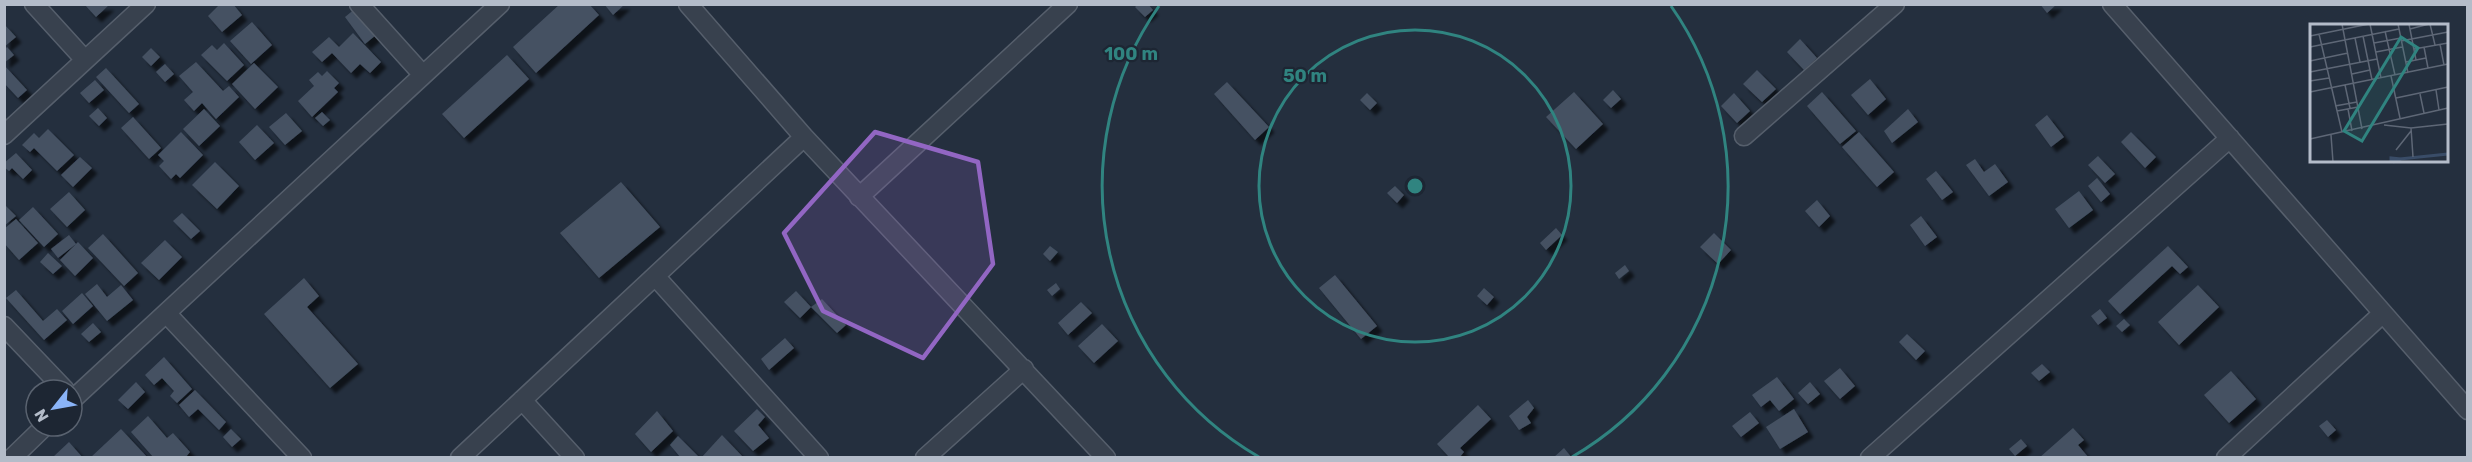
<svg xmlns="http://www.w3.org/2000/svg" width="2472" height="462" viewBox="0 0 2472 462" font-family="Rubik,sans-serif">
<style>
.building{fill:#455162;filter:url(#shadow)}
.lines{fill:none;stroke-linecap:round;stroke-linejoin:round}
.minor-casing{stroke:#565f6c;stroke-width:21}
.minor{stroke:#38414e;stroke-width:18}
.marked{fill:#9266c3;fill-opacity:0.2;stroke:#9266c3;stroke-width:4.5;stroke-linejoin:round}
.ring{fill:none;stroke:#308480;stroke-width:3}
.inset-river{fill:none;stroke:#394c67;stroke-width:3}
.inset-road{fill:none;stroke:#5e6776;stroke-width:1.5}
.view{fill:#308480;fill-opacity:0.15;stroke:#308480;stroke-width:3}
.inset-edge{fill:none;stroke:#b4bcc9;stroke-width:3}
.centre{fill:#308480;stroke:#1d2633;stroke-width:3}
.ring-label{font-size:18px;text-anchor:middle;font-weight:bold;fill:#308480;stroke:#1d2633;stroke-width:4.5;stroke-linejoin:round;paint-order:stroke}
</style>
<defs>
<filter id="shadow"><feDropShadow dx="5.5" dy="5.5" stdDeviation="1.5" flood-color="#0009"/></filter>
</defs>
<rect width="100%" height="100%" fill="#242f3e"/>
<path class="building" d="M220,4H233L242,15L222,32L208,16Z
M560,4H589L599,15L536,73L513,47Z
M604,4H625L613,15Z
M1138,4H1148L1153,10L1145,17L1135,7Z
M2040,4H2057L2047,13Z
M85,5H109L96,17Z
M356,8L376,35L365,44L345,17Z
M252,22L272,45L251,64L230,41Z
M4,24L16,37L4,47Z
M353,33L381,62L370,73L360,64L351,73L332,53L322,62L312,52L329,37L339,47Z
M1800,39L1817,58L1804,70L1787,52Z
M224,43L244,65L227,81L201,55L212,45L217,50Z
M7,47L14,55L4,63V50Z
M151,48L160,57L151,66L142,57Z
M507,55L529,79L464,138L442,114Z
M196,62L223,91L229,86L239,97L216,119L202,103L194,111L184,100L193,92L179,76Z
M254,63L278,87L255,109L232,84Z
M165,64L174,74L165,82L156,72Z
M4,65L27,90L18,98L4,83Z
M106,68L139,104L129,113L96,77Z
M1757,70L1776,89L1762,102L1743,84Z
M327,71L339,83L334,88L338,92L312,117L298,101L314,86L309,80L318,72L322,76Z
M1870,79L1886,99L1868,115L1851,95Z
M95,80L104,90L89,103L80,93Z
M1227,82L1269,127L1255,140L1214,94Z
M1613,90L1621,99L1611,108L1603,100Z
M1574,92L1603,124L1576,149L1546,117Z
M1822,92L1856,131L1840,144L1807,106Z
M1367,93L1377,103L1370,110L1360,100Z
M1734,93L1750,111L1737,123L1721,106Z
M98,108L107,118L99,126L89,116Z
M204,109L220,126L199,146L183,129Z
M1908,109L1918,122L1892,143L1884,131Z
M322,112L330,120L323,126L315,118Z
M286,113L302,131L285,145L269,127Z
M2047,115L2064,137L2051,147L2035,125Z
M133,117L161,148L149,159L121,128Z
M257,125L274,143L255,160L239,142Z
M48,129L74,155L57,171L34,148L30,152L22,145L34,133L39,138Z
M181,132L203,155L180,178L176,174L171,179L159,166L164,161L158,155Z
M1859,132L1894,172L1877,187L1842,147Z
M2131,132L2156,157L2145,168L2121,142Z
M16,153L32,170L23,179L12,168L9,171L4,167V163Z
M2098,156L2115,174L2105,183L2088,165Z
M80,157L92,168L73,187L61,175Z
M1975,159L1984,172L1995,164L2008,182L1989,196L1966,165Z
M215,162L239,186L217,209L192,185Z
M1936,171L1953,192L1942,200L1926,179Z
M2097,178L2110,194L2101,202L2088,186Z
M621,182L660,227L599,278L560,233Z
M1395,186L1404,195L1397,203L1387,193Z
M2079,191L2093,210L2069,228L2055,209Z
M69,192L85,210L67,227L50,209Z
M1817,200L1830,216L1819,227L1805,211Z
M4,204L16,216L4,226Z
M33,207L58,234L44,247L19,220Z
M182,213L200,231L191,239L173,221Z
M1921,216L1937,237L1925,246L1910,225Z
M16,219L38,243L19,260L4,243V229Z
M1556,228L1562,235L1546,250L1540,243Z
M1714,233L1731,250L1718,264L1700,247Z
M103,234L138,273L124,286L88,248Z
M69,235L76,244L58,258L51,249Z
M165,240L182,257L159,280L141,263Z
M78,242L93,258L75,276L60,260Z
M1050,246L1058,252L1050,261L1043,254Z
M2168,246L2188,267L2180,274L2172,266L2120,314L2108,301Z
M48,253L62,266L53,274L40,262Z
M1625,265L1629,271L1619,279L1615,273Z
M1335,275L1377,326L1361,339L1319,288Z
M304,278L319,296L307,307L358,364L330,388L264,314Z
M1056,283L1060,289L1052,296L1047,290Z
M97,284L107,297L121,285L133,300L107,321L85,294Z
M2198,285L2219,307L2179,345L2158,322Z
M1484,288L1494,297L1487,305L1477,296Z
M16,290L43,321L57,309L67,320L44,340L6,298Z
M796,291L811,307L800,318L784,302Z
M82,293L93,306L73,324L62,311Z
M822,299L846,325L837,333L811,307Z
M1081,302L1092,313L1068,335L1058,323Z
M2100,309L2107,318L2098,325L2091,316Z
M2124,319L2130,325L2122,332L2116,326Z
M93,323L101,332L89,342L81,334Z
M1102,324L1118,341L1094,363L1078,346Z
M1907,334L1925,351L1916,360L1899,342Z
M785,338L794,348L769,370L761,359Z
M164,357L192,389L177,403L170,396L174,391L162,378L154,385L145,375Z
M2042,364L2050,372L2039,381L2031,373Z
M1840,368L1855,386L1840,399L1824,381Z
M2231,371L2256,399L2229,423L2204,395Z
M1777,377L1794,399L1779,411L1770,400L1761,407L1752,395Z
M136,382L145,392L128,409L118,400Z
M1810,382L1820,394L1808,404L1798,393Z
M195,390L226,422L219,430L198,409L189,417L179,405Z
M1528,400L1534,408L1527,417L1531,423L1519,430L1509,416Z
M1478,405L1491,419L1460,448L1464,452L1459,458H1450L1437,444Z
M757,409L765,417L758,425L769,438L753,451L734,431Z
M1794,409L1808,432L1780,449L1766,427Z
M657,411L673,431L651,452L635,434Z
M1750,412L1759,423L1741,437L1732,426Z
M148,416L167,438L173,433L190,452L185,458H154L131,432Z
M2327,420L2336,430L2328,437L2319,426Z
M2073,428L2084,440L2078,445L2089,458H2039Z
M121,429L148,458H90Z
M231,429L241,439L232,447L223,437Z
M722,435L742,456L701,458Z
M678,436L698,456L697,458H681L670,445Z
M2021,439L2027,446L2015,456L2009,449Z
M69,442L83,458H52Z
M1564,448L1572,458H1553Z"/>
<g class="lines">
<defs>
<path id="minor" d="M34,4L85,60
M359,4L423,75
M688,4L804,137L1106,458
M2112,4L2468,410
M4,135L146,4
M1744,136L1895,4
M859,197L1068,4
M655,276L819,458
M167,314L302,458
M4,326L65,390
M72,400L500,4
M522,400L575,458
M12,458L45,426
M460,458L804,137
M925,458L1024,369
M1870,458L2230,138
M2226,458L2382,314"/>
</defs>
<use href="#minor" class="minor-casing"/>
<use href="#minor" class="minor"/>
</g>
<path class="marked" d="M875,132L978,162L993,264L923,358L823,311L784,233Z"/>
<g class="ring">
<circle cx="1415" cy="186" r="156"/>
<path d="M1259 457A313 313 0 0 1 1159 6M1671 6A313 313 0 0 1 1572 457"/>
</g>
<g transform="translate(2310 24)">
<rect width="138" height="138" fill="#242f3e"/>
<path class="inset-river" d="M80,136L138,130M81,138V134L91,135L83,138"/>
<path class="inset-road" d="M32,0L52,105M60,0L71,54M88,0L98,49M99,0L106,36M120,0L125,21M100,5L119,0M75,7L85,51M9,10L32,108M0,12L59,0M53,12L62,56M45,14L50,38M91,17L138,8M64,19L91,14M130,20L134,41M0,23L89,5M114,23L118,44M104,25L138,19M66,28L92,23M0,37L38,29M96,38L116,34M0,48L67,35M42,50L60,46M81,52L90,94M0,57L19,54M35,61L40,84M126,66L129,86M0,68L138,40M110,70L114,89M86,74L138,63M25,82L47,78M38,85L42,107M27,87L48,83M74,101L101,104L138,100M101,104L103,133M21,111L23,138M0,115L138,84M86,126L101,107"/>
<path class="view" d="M91,13L108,24L52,117L34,107Z"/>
<rect width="138" height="138" class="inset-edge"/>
</g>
<circle cx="1415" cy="186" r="9" class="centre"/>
<g class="ring-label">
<text x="1131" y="60">100 m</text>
<text x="1305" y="82">50 m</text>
</g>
<rect width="2472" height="462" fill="none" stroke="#b4bcc9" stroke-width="12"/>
<g transform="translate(54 408) rotate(239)"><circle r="28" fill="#1d2633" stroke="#59626f" stroke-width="1.5"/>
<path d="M0-4.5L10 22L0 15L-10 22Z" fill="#8ab4f8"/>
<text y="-9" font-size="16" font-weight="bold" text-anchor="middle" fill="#b4bcc9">N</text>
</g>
</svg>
